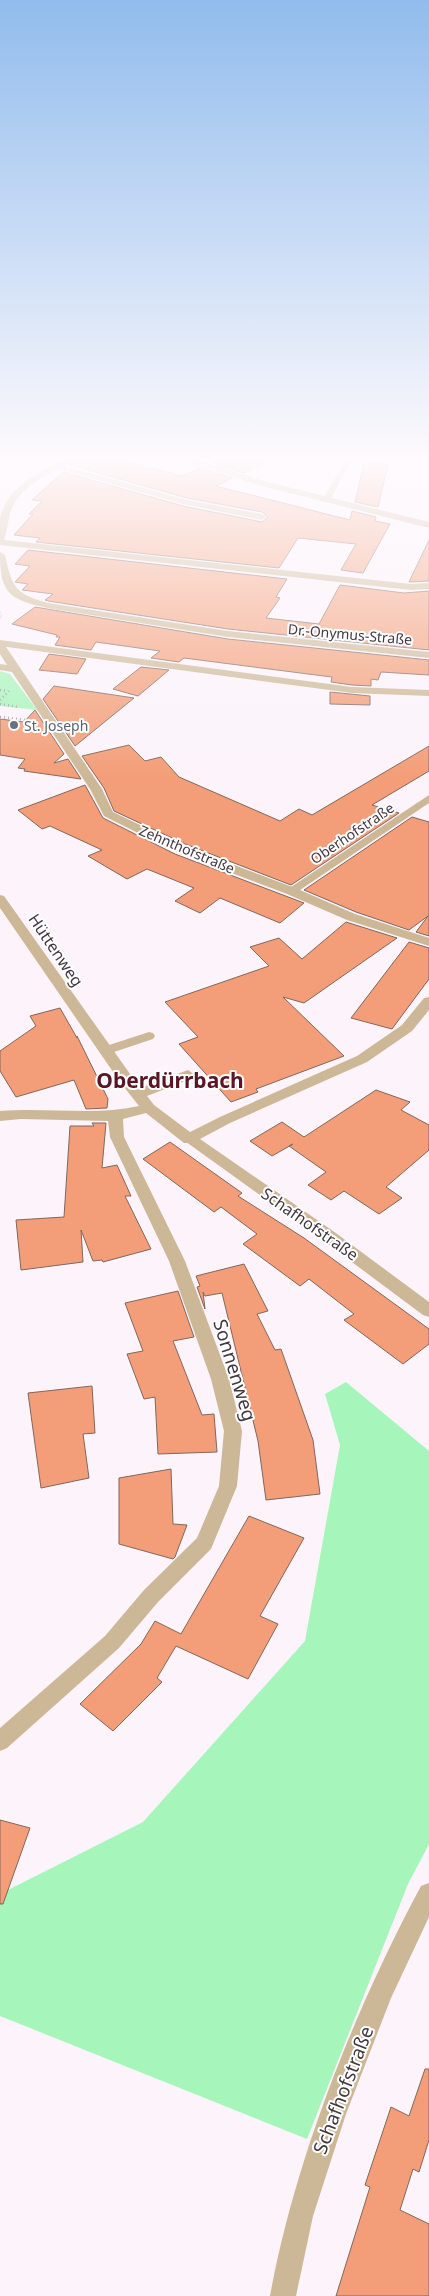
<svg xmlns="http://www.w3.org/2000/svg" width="429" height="2296" viewBox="0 0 429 2296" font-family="'Noto Sans',sans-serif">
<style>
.green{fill:#a6f5bb}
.building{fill:#f39e78;stroke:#81675c}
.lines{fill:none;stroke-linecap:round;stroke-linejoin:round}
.path-far1{stroke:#a49ba3;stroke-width:2;stroke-dasharray:0.5 2.5;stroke-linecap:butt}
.path{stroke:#a49ba3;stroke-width:2.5;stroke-dasharray:1 3;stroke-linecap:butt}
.service{fill:#ccb896;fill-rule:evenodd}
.minor{fill:#ccb896;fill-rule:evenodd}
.tertiary{fill:#ccb896;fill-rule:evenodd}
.worship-dot{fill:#6b7280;stroke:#fff;stroke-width:2}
.labels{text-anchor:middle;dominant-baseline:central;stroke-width:4;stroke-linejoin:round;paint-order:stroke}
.far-street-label{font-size:14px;fill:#413840;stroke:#fff}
.far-worship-label{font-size:14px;fill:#5b616d;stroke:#fff;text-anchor:start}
.street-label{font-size:16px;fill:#413840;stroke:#fff}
.near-street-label{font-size:19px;fill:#413840;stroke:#fff}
.district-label{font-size:21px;font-weight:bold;fill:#5b1626;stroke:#fff}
</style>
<rect width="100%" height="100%" fill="#fcf3fb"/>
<path class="green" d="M0,671L10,674L37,710L0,706Z
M346,1382L429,1451V1844L408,1884L307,2139L0,2016V1894L143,1822L305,1641L340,1445L325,1394Z"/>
<path class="building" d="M84,457H110L182,476L201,468L232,478L216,486L350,520L352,511L376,517L375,521L390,524L363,573L341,570L356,544L298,538L279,568L36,542L40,538L14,535L33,514H29L42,501L32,500L63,472L183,506L262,522L268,517L262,512L187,498L70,465Z
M225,457H279L244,473L212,463Z
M364,463L388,464L378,507L355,502Z
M429,540V581L409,582Z
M28,550L287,579L276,597L280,598L266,618L319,624L340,585L404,593L429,591V650L228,629L48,601L45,600L53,594L22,590L28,584L15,582L30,566L15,564Z
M35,607L228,639L429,660V675L381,672L378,680L371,679V686L352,685L331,682L332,677L308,674L184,658L179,662L151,658L160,651L96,642L91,650L55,645L60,637H56L57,635L12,624Z
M49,654L86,659L77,674L39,670Z
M141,667L169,670L138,696L113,689Z
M54,686L134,698L75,746L43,699Z
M330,692L370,696V705L330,704Z
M35,710L64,754L54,763L68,759L81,779L24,771L25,769L18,768L25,759L0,755V719L24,722Z
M129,745L145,761L161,757L179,777L280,821L299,809L312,815L429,746V771L372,805L399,813L291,885L185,844L114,811L104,788L82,756Z
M85,785L103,818L175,854L304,903L280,923L220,898L200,913L175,901L194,888L147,869L127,879L88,856L102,850L50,826L42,829L18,810Z
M412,817L429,822V936L416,932L428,916L409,930L356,912L304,890Z
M346,922L397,938L304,1003L283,997L344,1056L256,1089L258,1092L231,1102L179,1044L198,1037L165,1002L269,966L250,947L279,938L302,959Z
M409,942L429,948V979L392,1029L351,1018Z
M60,1008L77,1038V1036L108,1099L107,1108L86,1109L74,1080L16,1097L0,1071V1051L36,1026L30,1016Z
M376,1090L410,1102L401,1110L429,1125V1150L386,1187L402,1198L379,1214L344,1191L331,1200L308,1185L326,1172L289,1146L293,1144L272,1156L250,1141L282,1122L304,1137Z
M92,1123H106L102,1168L117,1165L131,1196H125L151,1249L103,1262L102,1260L93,1261L81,1230L83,1262L21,1270L16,1220L64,1217L70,1126H94Z
M170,1142L242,1193L238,1196L304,1238L429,1329V1344L403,1364L344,1320L354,1314L309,1279L300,1286L243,1244L257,1234L221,1207L214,1212L143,1159Z
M244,1264L268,1311L257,1314L275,1350L281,1349L313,1440L320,1494L266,1500L258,1441L222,1293L205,1296L203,1292L205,1309L197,1287L200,1286L196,1276Z
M178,1291L194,1337L173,1341L202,1415L214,1414L217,1452L158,1454L155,1397L144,1399L127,1354L143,1351L125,1303Z
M92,1386L95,1433L83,1434L89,1478L41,1488L28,1393Z
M171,1469L173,1524L187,1525L175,1557L173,1559L119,1544V1478Z
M249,1516L304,1538L260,1616L278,1624L248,1679L176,1646L157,1678L162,1682L113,1731L80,1704L141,1644L155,1621L181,1634Z
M0,1820L30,1828L3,1904H0Z
M425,2069H429V2140L419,2172L413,2169L400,2210L429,2224V2296H336L370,2187L365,2185L391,2107L409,2116Z"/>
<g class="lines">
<path class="path-far1" d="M0,612L2,616L0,618"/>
<path class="path" d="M0,690L7,691
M0,700L9,691
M0,704L19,707
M0,717L27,720"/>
<path class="service" d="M0,640L352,687L429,690V696L352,693L0,646Z
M149,1032L153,1033L155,1036L153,1039L105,1055L99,1051L100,1048Z"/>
<path class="minor" d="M71,457H82L65,466L187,500L262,514L266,517L262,520L183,504L59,469C39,478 18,491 10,513C8,522 7,531 4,540L411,584L429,583V589L411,590L0,545C0,536 0,526 0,518C7,485 44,469 71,457Z
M348,457H357L351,462L329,502H323L322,500Z
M0,552L5,555C12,587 15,594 48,603L228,631L429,652V658L228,637L47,608C8,599 0,593 0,552Z
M0,643L4,644L102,789L113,812L184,846L295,888L297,891L295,894H287L176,852L104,816L90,789L12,672L0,670V664L7,665L0,654Z
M0,895L4,896L140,1088L188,1070L195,1075L193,1078L147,1096L154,1105L194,1135L196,1139L194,1143H184L146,1113L123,1119L124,1137L185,1261L229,1379L242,1431L237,1486L211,1549L158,1602L119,1648L7,1748L0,1751V1728L105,1636L144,1590L197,1538L219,1486L224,1431L211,1379L169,1261L110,1137L108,1121L21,1119L0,1121V1111C46,1107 94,1116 139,1106L120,1082L0,908Z
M429,1883V1917L391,1998L346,2114L313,2216L296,2296H270C295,2159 355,2009 421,1886Z"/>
<path class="tertiary" d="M174,457H186L264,481L429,522V528L258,485Z
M429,795V803L300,890L355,914L429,938V946L347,920L287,894L285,891Z
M429,997V1010L412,1031L367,1062L230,1123L200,1139L333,1231L429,1302V1317L423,1315L321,1239L182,1139L184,1135L220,1117L357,1056L402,1025L424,998Z"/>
</g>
<linearGradient id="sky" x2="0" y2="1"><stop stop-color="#91bced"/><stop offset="0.59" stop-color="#fefafd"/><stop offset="1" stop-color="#fefafd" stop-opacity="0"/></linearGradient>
<rect width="429" height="778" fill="url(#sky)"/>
<circle class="worship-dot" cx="14" cy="725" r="5"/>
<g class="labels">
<g class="far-street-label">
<text transform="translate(350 634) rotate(5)">Dr.-Onymus-Straße</text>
<text transform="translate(352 833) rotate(-34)">Oberhofstraße</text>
<text transform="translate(187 849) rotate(23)">Zehnthofstraße</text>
</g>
<g class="far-worship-label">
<text x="24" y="725">St. Joseph</text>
</g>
<g class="street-label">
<text transform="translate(56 950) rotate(56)">Hüttenweg</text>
<text transform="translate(310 1224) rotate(35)">Schafhofstraße</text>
</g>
<g class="near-street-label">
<text transform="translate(235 1370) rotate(73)">Sonnenweg</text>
<text transform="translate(343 2090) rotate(-69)">Schafhofstraße</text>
</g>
<g class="district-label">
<text x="170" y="1080">Oberdürrbach</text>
</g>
</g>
</svg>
